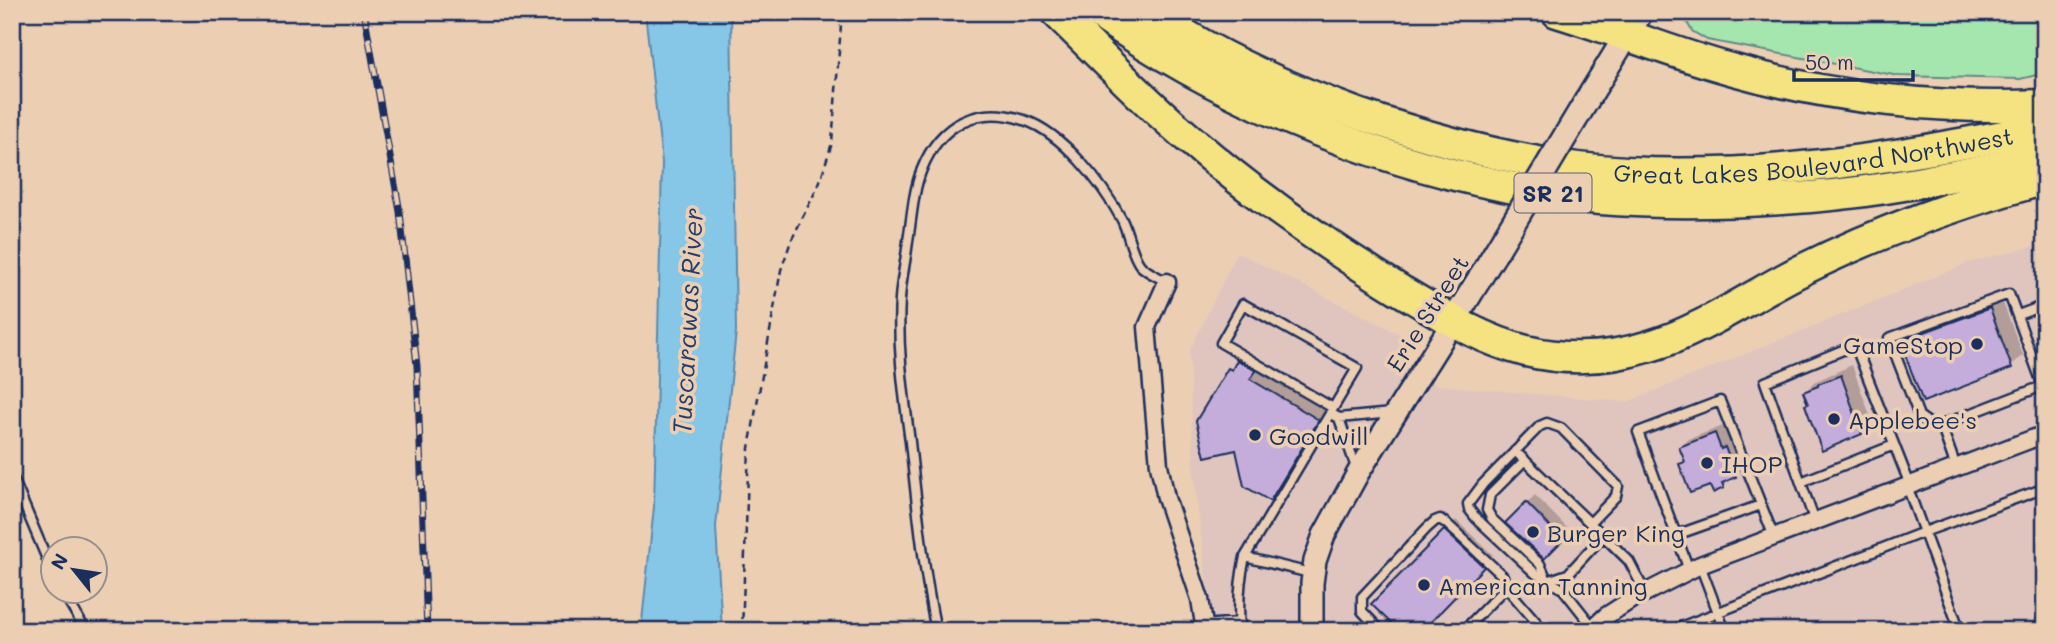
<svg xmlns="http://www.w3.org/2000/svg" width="2057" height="643" viewBox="0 0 2057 643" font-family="Mali,sans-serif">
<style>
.built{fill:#e0c5bf}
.green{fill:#a5e6af;stroke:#608a86;stroke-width:2}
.water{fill:#86c7e7;stroke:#5b8ab0;stroke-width:2}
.shadow{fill:#0003}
.building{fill:#c5addb;stroke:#1b2f5e;stroke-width:2}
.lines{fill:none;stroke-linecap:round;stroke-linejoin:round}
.service-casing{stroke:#1b2f5e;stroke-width:13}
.minor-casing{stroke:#1b2f5e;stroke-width:21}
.tertiary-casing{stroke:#1b2f5e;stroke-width:26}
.secondary-casing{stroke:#1b2f5e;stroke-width:28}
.motorway-casing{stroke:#1b2f5e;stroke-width:35}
.path{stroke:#1b2f5e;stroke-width:2.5;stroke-dasharray:7 5;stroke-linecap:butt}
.service{stroke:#eccfb3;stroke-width:8}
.minor{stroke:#eccfb3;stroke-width:16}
.tertiary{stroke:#eccfb3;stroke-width:21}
.secondary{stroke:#eccfb3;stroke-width:23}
.motorway{stroke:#f5e382;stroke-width:30}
.rail-casing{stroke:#1b2f5e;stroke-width:7}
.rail{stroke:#eccfb3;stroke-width:4.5;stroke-dasharray:13;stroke-linecap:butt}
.secondary-bridge-casing{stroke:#1b2f5e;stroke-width:28;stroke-linecap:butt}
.secondary-bridge{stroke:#eccfb3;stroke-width:23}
.poi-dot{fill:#1b2f5e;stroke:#eccfb3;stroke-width:2.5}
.labels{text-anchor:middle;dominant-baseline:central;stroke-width:7;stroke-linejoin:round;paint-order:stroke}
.shield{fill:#eccfb3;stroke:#5a5f78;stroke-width:2}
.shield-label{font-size:23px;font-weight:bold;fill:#1b2f5e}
.street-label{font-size:24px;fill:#1b2f5e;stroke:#eccfb3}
.poi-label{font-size:24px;fill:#1b2f5e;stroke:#eccfb3;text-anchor:start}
.water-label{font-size:26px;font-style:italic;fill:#263e6c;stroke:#eccfb3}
</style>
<rect width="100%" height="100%" fill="#eccfb3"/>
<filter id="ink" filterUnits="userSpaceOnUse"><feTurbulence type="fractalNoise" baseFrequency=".0143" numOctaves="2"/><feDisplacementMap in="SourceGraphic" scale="14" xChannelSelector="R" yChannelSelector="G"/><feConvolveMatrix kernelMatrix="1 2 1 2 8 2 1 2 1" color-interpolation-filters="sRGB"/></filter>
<g filter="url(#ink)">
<path class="built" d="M2045,243V631H1212L1194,475L1189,352L1237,252L1402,335L1397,363L1438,385L1627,402L1968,263Z"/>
<path class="green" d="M1681,12H2045V73L2020,79L1899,76L1707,40L1692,31Z"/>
<path class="water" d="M645,12H731L736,331L716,527L722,631H641L654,507L662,162Z"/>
<path class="shadow" d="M2001,298L2023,355L2011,366L1924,400L1902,341L1913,330Z
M1247,353L1263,362L1257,370L1326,411L1278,490L1270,499L1237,447L1198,422L1230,369Z
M1852,365L1872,421L1861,433L1809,403L1805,392L1816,381Z
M1723,426L1729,441L1734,440L1744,467L1723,487L1681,465L1686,460L1681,447L1689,439Z
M1535,495L1570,531L1544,556L1508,522Z
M1456,520L1493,555L1420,631L1374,604Z"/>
<path class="building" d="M1990,308L2012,368L1923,402L1900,341Z
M1237,360L1256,371L1250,379L1319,420L1270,501L1244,486L1236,450L1205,457L1196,421L1228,368L1232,370Z
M1841,375L1862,434L1822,451L1805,405L1808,404L1803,392L1818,386V384Z
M1715,433L1721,449L1725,447L1736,477L1722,483L1724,488L1713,493L1710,486L1690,493L1679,464L1685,462L1679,447Z
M1526,502L1563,540L1544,559L1505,523Z
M1444,530L1484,567L1422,631H1399L1371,604Z"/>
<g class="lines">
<defs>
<path id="service" d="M2018,315L2045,305
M1330,413L1339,418L1392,413
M1339,418L1356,468
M1941,425L2045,385
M1515,451L1590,523L1616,496L1618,486L1561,428L1547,423L1540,426L1483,484L1468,504L1469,509L1476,518L1536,574L1563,589L1593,627
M1525,460L1490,495L1487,510L1492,519L1540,564L1547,580
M1956,467L1941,425L1930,424L1919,416L1889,338L2009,294L2043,386
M12,476L52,571
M1801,482L1894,445
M1907,486L1960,631
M1815,522L1765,382L1855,345L1910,485
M1590,523L1629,561L1645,592
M1676,535L1761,505
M1245,557L1310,573
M1700,565L1725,631
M1689,570L1638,432L1720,401L1774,537
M1550,580L1568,574L1603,536
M62,590L86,631
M1204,625L1240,622
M936,631C923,568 917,505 910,442C904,395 897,347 900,299C901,280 906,260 908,241C912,217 913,191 922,169C940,124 978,104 1024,120C1063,133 1103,185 1122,220C1129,234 1131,253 1140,265C1146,272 1159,277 1167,282
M1240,631C1238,605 1239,582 1245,557L1357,368L1243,304L1221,343L1333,408
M1381,631L1362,611V597L1427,528L1435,521L1440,519L1447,524L1503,576L1506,587L1544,631
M1463,631L1506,587
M1525,631L1534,621
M1670,631L1924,532L2045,488"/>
<path id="minor" d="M1167,282L1147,327L1159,465L1166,498L1200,599L1205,631
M1590,631L1606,616L1631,600L1700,565L2045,434"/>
<path id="tertiary" d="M1312,631V583L1315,561L1324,535L1358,473L1453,322"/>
<path id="secondary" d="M1587,100L1641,12
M1453,322L1494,255"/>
<g id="motorway">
<path d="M1056,12C1101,56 1145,102 1193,142C1257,197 1326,245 1398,289C1439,313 1479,339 1526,351C1568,361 1609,359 1650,346C1704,330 1753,294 1804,269C1881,231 1961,202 2045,179"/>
<path d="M1097,12C1216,96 1361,157 1504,186C1602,206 1710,205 1810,197C1889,191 1967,173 2045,157"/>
<path id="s1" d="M1150,12C1213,56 1286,88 1358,114C1429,138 1504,159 1578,168C1735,186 1891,158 2045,128"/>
<path d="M1557,12C1616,30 1674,54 1734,70C1833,98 1941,110 2045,105"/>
</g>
</defs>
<use href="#service" class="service-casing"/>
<use href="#minor" class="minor-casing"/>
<use href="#tertiary" class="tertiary-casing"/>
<use href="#secondary" class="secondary-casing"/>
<use href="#motorway" class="motorway-casing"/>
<path class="path" d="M742,631L749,448L781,270L791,241L819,184L832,143L842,12"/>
<use href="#service" class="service"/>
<use href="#minor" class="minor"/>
<use href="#tertiary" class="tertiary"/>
<use href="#secondary" class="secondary"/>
<use href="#motorway" class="motorway"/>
<defs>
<path id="rail" d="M364,12L400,212L417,366L427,631"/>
</defs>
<use href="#rail" class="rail-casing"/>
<use href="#rail" class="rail"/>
<defs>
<path id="secondary-bridge" d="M1494,255L1587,100"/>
</defs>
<use href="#secondary-bridge" class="secondary-bridge-casing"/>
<use href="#secondary-bridge" class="secondary-bridge"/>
</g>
</g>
<g class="poi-dot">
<circle cx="1977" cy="344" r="7"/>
<circle cx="1834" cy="419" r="7"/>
<circle cx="1255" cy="435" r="7"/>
<circle cx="1707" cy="463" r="7"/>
<circle cx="1533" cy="532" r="7"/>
<circle cx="1424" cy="585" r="7"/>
</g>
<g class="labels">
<rect class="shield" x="1514.5" y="173.5" width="77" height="39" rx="5"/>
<g class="shield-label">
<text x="1553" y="193">SR 21</text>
</g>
<g class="street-label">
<text stroke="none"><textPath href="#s1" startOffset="696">Great Lakes Boulevard Northwest</textPath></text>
<text transform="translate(1427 313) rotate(-58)">Erie Street</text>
</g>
<g class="poi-label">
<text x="1963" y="344" text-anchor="end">GameStop</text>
<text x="1848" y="419">Applebee's</text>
<text x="1269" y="435">Goodwill</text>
<text x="1721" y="463">IHOP</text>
<text x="1547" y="532">Burger King</text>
<text x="1438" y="585">American Tanning</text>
</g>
<g class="water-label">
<text transform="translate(687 321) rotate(-87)">Tuscarawas River</text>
</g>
</g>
<rect width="2057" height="643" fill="none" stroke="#eccfb3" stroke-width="42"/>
<rect x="21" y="21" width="2015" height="601" fill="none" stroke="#1b2f5e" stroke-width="2.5" filter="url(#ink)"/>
<g transform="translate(74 570) rotate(300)"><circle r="33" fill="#eccfb3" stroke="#988f91" stroke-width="2"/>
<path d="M0-5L12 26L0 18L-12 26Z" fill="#1b2f5e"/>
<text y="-10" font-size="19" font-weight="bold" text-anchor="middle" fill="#1b2f5e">N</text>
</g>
<path d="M1794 70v10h119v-10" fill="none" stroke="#1b2f5e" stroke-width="3.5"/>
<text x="1805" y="70" font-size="21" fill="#1b2f5e" stroke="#eccfb3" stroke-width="5" paint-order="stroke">50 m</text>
</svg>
